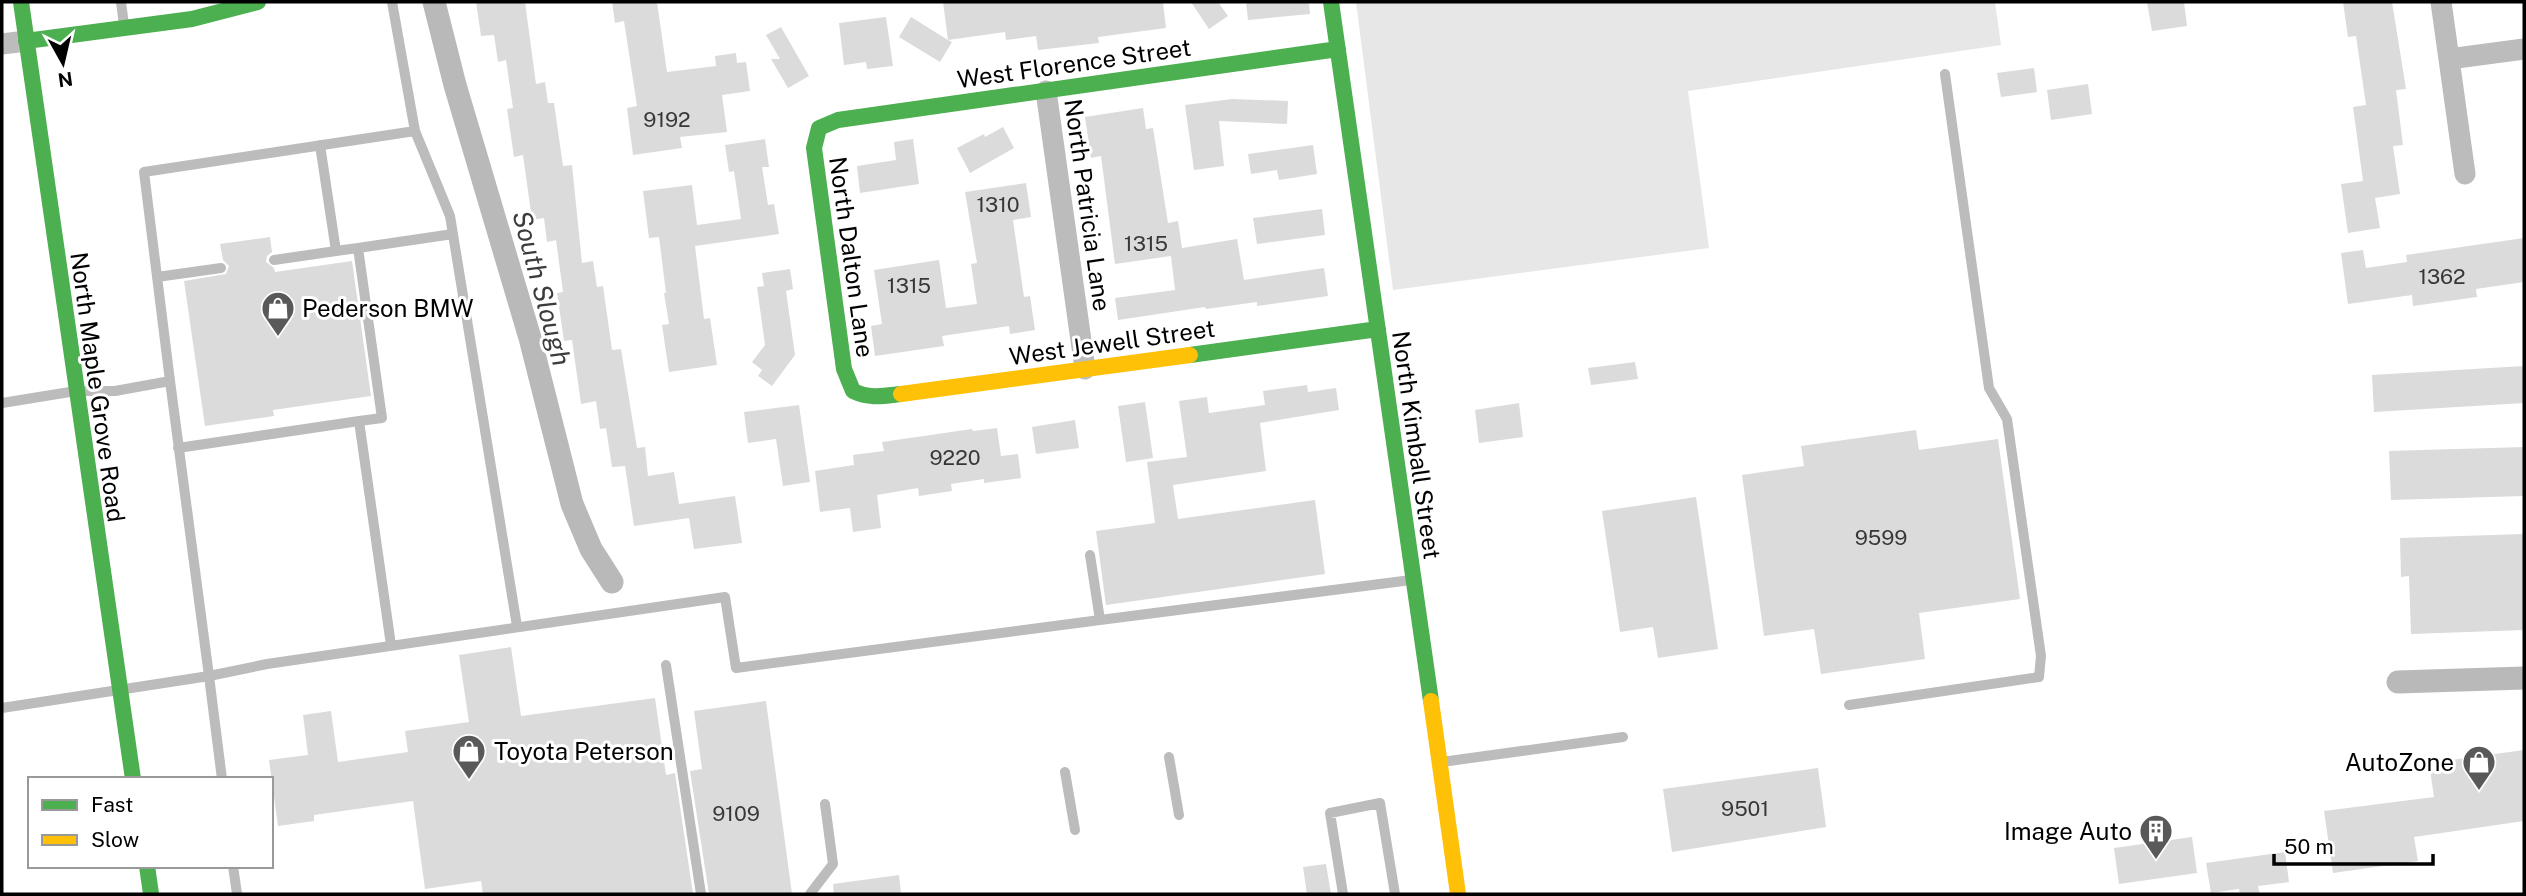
<svg xmlns="http://www.w3.org/2000/svg" width="2526" height="896" viewBox="0 0 2526 896" font-family="'Public Sans',sans-serif">
<style>
.green{fill:#e7e7e7}
.lines{fill:none;stroke-linecap:round;stroke-linejoin:round}
.canal{stroke:#b9b9b9;stroke-width:23}
.building{fill:#dbdbdb}
.lane{stroke:#bcbcbc;stroke-width:10}
.street{stroke:#bcbcbc;stroke-width:21}
.fast{stroke:#4caf50;stroke-width:16}
.slow{stroke:#ffc107;stroke-width:16}
.labels{text-anchor:middle;dominant-baseline:central;stroke-width:6;stroke-linejoin:round;paint-order:stroke}
.number-label{font-size:21px;fill:#373737}
.street-label{font-size:24px;fill:#000;stroke:#fff}
.poi-label{font-size:24px;fill:#000;stroke:#fff;text-anchor:start}
.water-label{font-size:26px;font-style:italic;fill:#3c3c3c;stroke:#fff}
</style>
<rect width="100%" height="100%" fill="#fff"/>
<path class="green" d="M1356,2H1995L2001,45L1688,91L1709,248L1393,290Z"/>
<g class="lines">
<path class="canal" d="M434,2L455,85L530,338L572,504L591,549L612,582
M2398,682L2524,678"/>
</g>
<path class="building" d="M476,2H525L536,84L545,82L548,103H554L563,166L572,165L582,263L593,261L597,287L603,286L612,350L621,349L637,448L645,447L648,476L674,472L679,504L735,496L742,543L694,549L689,518L634,526L625,466L612,467L606,428L600,429L596,401L581,404L572,340L564,341L557,293L563,292L556,240L547,242L544,218L532,220L523,155L514,157L507,109L513,108L506,60L498,62L494,35L481,36Z
M612,2H657L667,72L716,66L715,56L736,53L737,63L746,62L750,91L722,95L727,132L680,137L682,148L633,155L627,108L637,106L624,21L615,23Z
M943,2H1163L1166,28L1098,37L1099,43L1038,50L1036,36L1006,40L1005,32L948,40L952,42L940,62L899,37L911,17L948,40Z
M1191,2H1218L1228,16L1209,29Z
M1246,2H1309L1310,14L1248,20Z
M2147,2H2184L2187,26L2152,31Z
M2343,2H2392L2406,89L2396,90L2403,145L2393,146L2400,194L2375,198L2380,228L2348,233L2341,184L2363,181L2353,107L2366,105L2356,36L2348,37Z
M886,17L893,66L867,69L866,62L844,65L839,23Z
M781,27L809,76L788,88L771,59H780L766,35Z
M2034,68L2037,92L2001,97L1997,73Z
M2088,84L2092,114L2051,120L2047,90Z
M1232,99L1288,101L1287,124L1219,121L1224,166L1194,170L1185,105Z
M1143,108L1146,129L1153,128L1168,223L1178,221L1182,248L1237,239L1244,280L1324,268L1328,296L1257,306V302L1206,309L1205,307L1118,320L1115,298L1175,290L1171,256L1115,264L1101,156L1091,158L1085,117Z
M1003,127L1014,148L970,173L957,148L984,134L985,137Z
M765,139L769,167H762L768,205L774,204L779,234L695,246L704,319L710,318L717,365L669,372L662,325L669,324L664,293H666L659,237L649,238L643,191L692,185L697,225L741,219L734,171L729,172L725,145Z
M913,139L919,184L860,193L857,166L896,160L894,142Z
M1313,145L1317,174L1279,180L1277,170L1251,174L1248,154Z
M1026,183L1031,217L1013,220L1024,297L1030,296L1035,330L1010,334L1009,326L942,336L944,346L875,356L871,326L882,324L874,270L939,260L946,308L977,304L971,264L977,263L965,192Z
M1322,209L1325,235L1257,244L1253,218Z
M270,237L272,252L267,256L266,262L274,268L275,272L352,261L371,396L273,410L274,416L205,426L184,281L226,274L229,266L223,260L220,244Z
M2524,238V282L2476,289L2477,297L2413,306L2412,295L2348,304L2341,253L2363,250L2366,268L2407,262L2406,255Z
M790,269L793,289L786,291L795,355L772,386L758,376L762,370L752,362L765,345L757,287L764,286L762,273Z
M1635,362L1638,379L1591,385L1588,368Z
M2524,366V403L2374,412L2372,375Z
M1307,385L1308,392L1336,388L1339,410L1260,423L1266,471L1173,485L1178,519L1315,500L1325,574L1106,605L1096,531L1155,523L1147,462L1187,457L1179,401L1207,397L1209,413L1265,405L1263,391Z
M1145,402L1153,458L1126,462L1118,406Z
M1519,403L1523,437L1479,443L1475,410Z
M799,405L810,482L783,486L776,439L748,443L744,412Z
M1075,420L1079,448L1036,454L1032,427Z
M997,428L1001,456L1018,454L1021,478L984,483V479L951,484L952,491L919,496L918,488L877,495L881,528L853,532L850,508L820,512L815,471L854,465L853,455L884,451L882,442L972,429L973,431Z
M1916,430L1919,450L1998,439L2020,599L1919,613L1925,659L1821,674L1814,629L1764,636L1742,475L1804,466L1801,446Z
M2524,447V496L2391,500L2389,451Z
M1696,497L1718,649L1658,658L1653,627L1620,632L1602,511Z
M2524,534V630L2411,634L2409,576L2401,577L2400,538Z
M511,647L521,716L655,698L666,775L675,773L693,894H483L481,881L425,889L413,801L314,815V821L278,826L269,760L308,755L303,715L331,711L338,762L408,752L405,731L469,722L459,655Z
M766,701L792,894H709L690,771L702,769L694,711Z
M2524,750V821L2414,837L2418,861L2333,873L2324,811L2434,797L2429,763Z
M1818,768L1826,827L1672,852L1663,789Z
M2192,837L2197,873L2119,884L2114,848Z
M2285,852L2289,882L2258,886L2260,894H2240L2239,889L2211,893L2206,863Z
M1326,864L1331,894H1307L1303,867Z
M899,875L901,894H834L833,884Z"/>
<g class="lines">
<path class="lane" d="M121,2L124,25
M415,131L450,216L517,626
M320,145L336,251L358,248L382,418L359,421L391,645
M358,248L453,234
M274,260L336,251
M157,277L221,268
M2,403L76,391H115L170,381L144,172L415,131L392,2
M178,448L359,421
M1090,555L1100,620L1411,580
M666,665L701,894
M1849,705L2039,677L2041,656L2007,419L1989,388L1945,74
M2,708L209,676L170,381
M1169,757L1179,815
M1442,762L1623,737
M1065,772L1075,830
M222,779L209,676L267,664L725,597L736,668L1100,620
M233,866L237,894
M810,894L833,864L825,804
M1343,894L1330,813L1380,803L1395,894"/>
<path class="street" d="M2441,2L2465,174
M2,44L26,41
M2449,59L2524,49
M1046,91L1085,369"/>
<path class="fast" d="M21,2L133,779
M1331,2L1431,701
M26,41L192,19L258,2
M1190,355L1378,329
M901,394C883,396 870,399 853,391L844,369L814,148L819,128L838,120L1338,49
M147,866L151,894"/>
<path class="slow" d="M901,394L1190,355
M1431,701L1458,894"/>
</g>
<defs>
<symbol id="shop-pin" viewBox="-11 -11 22 30"><path d="M0 17L-7.5 6A9.5 9.5 0 1 1 7.5 6Z" fill="#595959" stroke="#fff"/><path d="M-5-2.5h2.3a2.7 3.5 0 0 1 5.4 0H5L5.5 6h-11ZM-1.5-2.5h3a1.5 2.3 0 0 0-3 0Z" fill="#fff"/></symbol>
<symbol id="building-pin" viewBox="-11 -11 22 30"><path d="M0 17L-7.5 6A9.5 9.5 0 1 1 7.5 6Z" fill="#595959" stroke="#fff"/><path d="M-4-6H4V6H1V3H-1V6H-4ZM-2.5-4.3h1.7v1.8h-1.7ZM.8-4.3h1.7v1.8H.8ZM-2.5-1h1.7V.8h-1.7ZM.8-1h1.7V.8H.8Z" fill="#fff"/></symbol>
</defs>
<g fill-rule="evenodd">
<use href="#shop-pin" x="259" y="289" width="38" height="52"/>
<use href="#shop-pin" x="450" y="732" width="38" height="52"/>
<use href="#shop-pin" x="2460" y="743" width="38" height="52"/>
<use href="#building-pin" x="2137" y="812" width="38" height="52"/>
</g>
<g class="labels">
<g class="number-label">
<text x="667" y="119">9192</text>
<text x="998" y="204">1310</text>
<text x="1146" y="243">1315</text>
<text x="2442" y="276">1362</text>
<text x="909" y="285">1315</text>
<text x="955" y="457">9220</text>
<text x="1881" y="537">9599</text>
<text x="1745" y="808">9501</text>
<text x="736" y="813">9109</text>
</g>
<g class="street-label">
<text transform="translate(1074 63) rotate(-8)">West Florence Street</text>
<text transform="translate(1088 205) rotate(82)">North Patricia Lane</text>
<text transform="translate(852 257) rotate(82)">North Dalton Lane</text>
<text transform="translate(1112 342) rotate(-8)">West Jewell Street</text>
<text transform="translate(98 387) rotate(82)">North Maple Grove Road</text>
<text transform="translate(1417 445) rotate(82)">North Kimball Street</text>
</g>
<g class="poi-label">
<text x="302" y="308">Pederson BMW</text>
<text x="494" y="751">Toyota Peterson</text>
<text x="2454" y="762" text-anchor="end">AutoZone</text>
<text x="2132" y="831" text-anchor="end">Image Auto</text>
</g>
<g class="water-label">
<text transform="translate(542 288) rotate(75)">South Slough</text>
</g>
</g>
<rect width="2526" height="896" fill="none" stroke="#000000" stroke-width="7"/>
<rect x="28" y="777" width="245" height="91" fill="#ffffff" stroke="#999999" stroke-width="2"/>
<rect x="42" y="800" width="35" height="10" fill="#4caf50" stroke="#999999" stroke-width="2"/>
<text x="91" y="812" font-size="21" fill="#000000">Fast</text>
<rect x="42" y="835" width="35" height="10" fill="#ffc107" stroke="#999999" stroke-width="2"/>
<text x="91" y="847" font-size="21" fill="#000000">Slow</text>
<g transform="translate(63 63) rotate(172)" stroke="#ffffff" stroke-width="5" paint-order="stroke">
<path d="M0-5L12 26L0 18L-12 26Z" fill="#000000"/>
<text y="-10" font-size="19" font-weight="bold" text-anchor="middle" fill="#000000">N</text>
</g>
<path d="M2274 854v10h159v-10" fill="none" stroke="#000000" stroke-width="3.5"/>
<text x="2284" y="854" font-size="21" fill="#000000" stroke="#ffffff" stroke-width="5" paint-order="stroke">50 m</text>
</svg>
